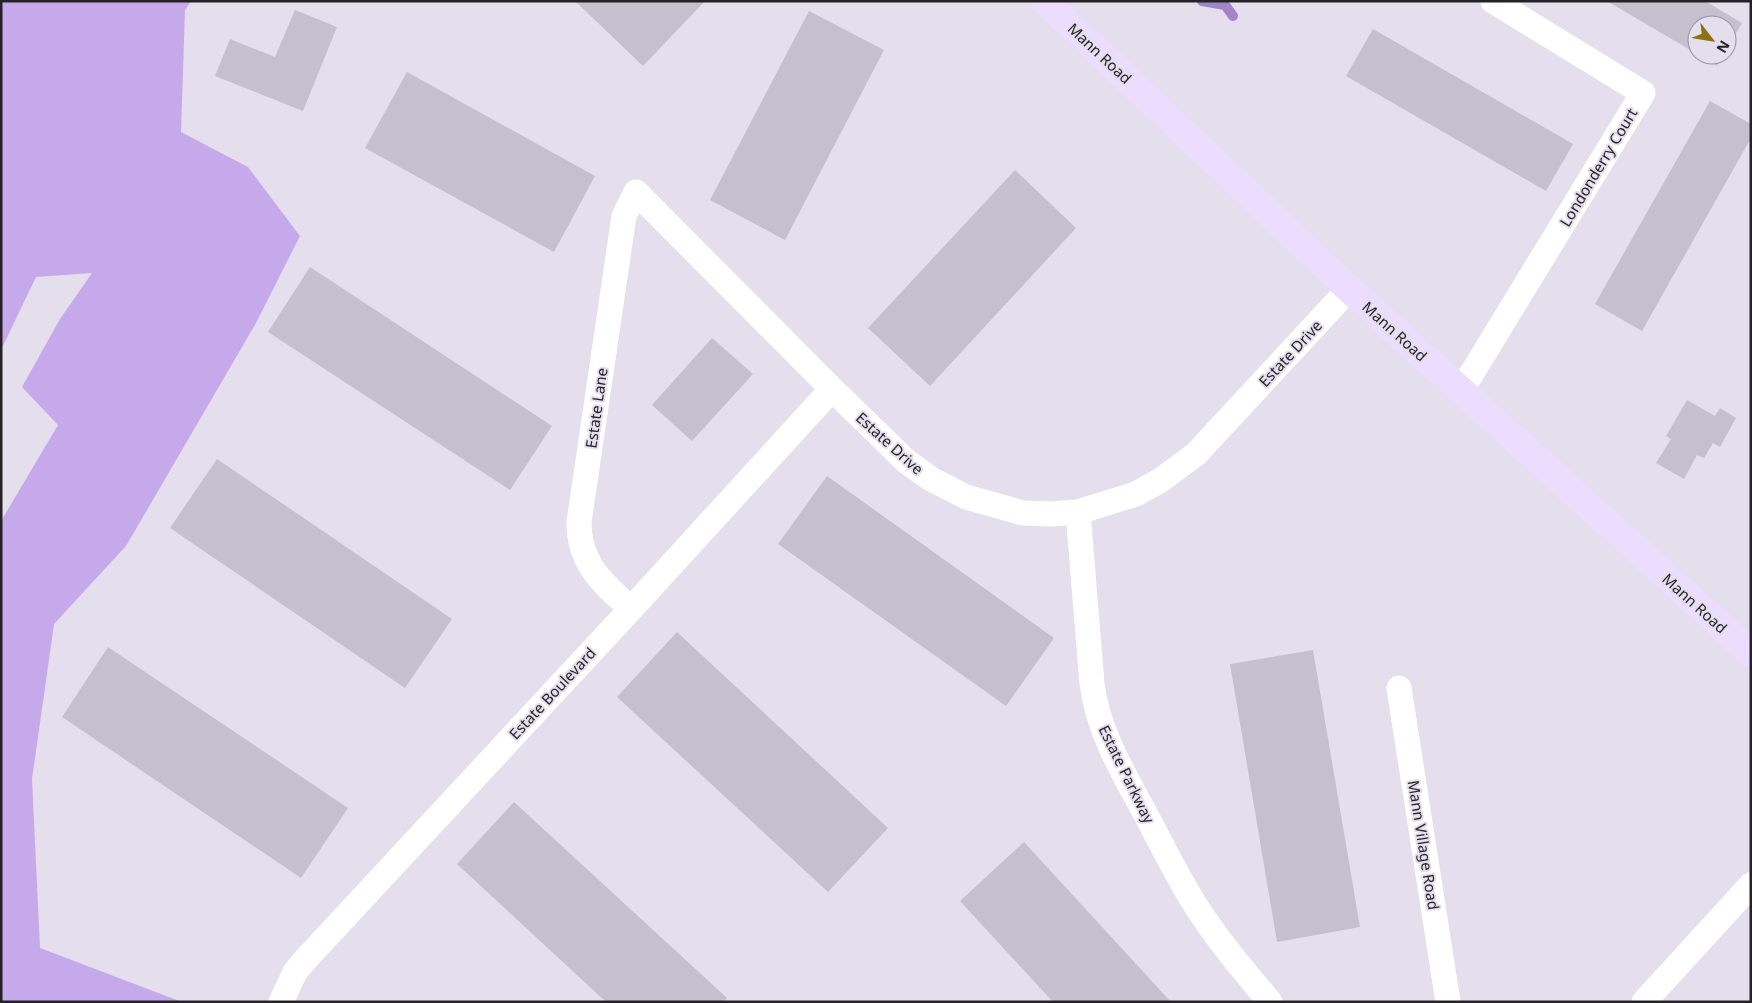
<svg xmlns="http://www.w3.org/2000/svg" width="1752" height="1003" viewBox="0 0 1752 1003" font-family="'Noto Sans',sans-serif">
<style>
.green{fill:#c6a9ea}
.lines{fill:none;stroke-linecap:round;stroke-linejoin:round}
.stream{stroke:#a385c7;stroke-width:10}
.building{fill:#c5bfce}
.street{stroke:#fff;stroke-width:25}
.secondary{stroke:#ecdcfe;stroke-width:28}
.labels{text-anchor:middle;dominant-baseline:central;stroke-width:4;stroke-linejoin:round;paint-order:stroke}
.street-label{font-size:15px;fill:#242227;stroke:#e5dfed}
</style>
<rect width="100%" height="100%" fill="#e5dfed"/>
<path class="green" d="M1,1H191L185,10L181,132L248,167L300,236L256,323L126,546L54,624L32,779L40,948L182,1002H1V521L58,425L22,387L60,319L92,273L36,277L1,350Z"/>
<g class="lines">
<path class="stream" d="M1202,1L1225,5L1233,16"/>
</g>
<path class="building" d="M575,1H705L643,66Z
M1607,1H1705L1742,23L1727,48V25H1697V54Z
M295,10L337,27L303,111L215,76L230,39L275,57Z
M809,11L884,50L785,240L710,200Z
M1373,29L1573,144L1546,191L1346,76Z
M1698,55H1723L1717,66Z
M407,72L595,176L554,252L365,148Z
M1710,101L1751,124V138L1642,331L1595,304Z
M1015,170L1076,228L930,386L868,328Z
M310,267L552,426L510,490L268,332Z
M712,338L753,374L692,441L652,405Z
M1687,400L1715,416L1720,408L1736,418L1720,447L1713,443L1704,458L1697,455L1684,479L1656,463L1671,439L1666,436Z
M217,459L452,619L405,688L170,528Z
M827,476L1054,638L1006,706L778,544Z
M677,632L888,828L828,892L617,697Z
M108,647L348,808L301,878L62,717Z
M1313,650L1360,927L1277,942L1230,664Z
M514,802L727,998L723,1002H606L457,864Z
M1024,842L1171,1002H1053L960,901Z"/>
<g class="lines">
<path class="street" d="M1461,391L1643,93L1493,1
M1078,512L1092,684C1098,731 1122,771 1145,813C1161,843 1176,874 1194,903C1216,938 1243,970 1270,1002
M631,609C602,582 579,564 579,522L624,216L636,192L832,389L906,461L931,479L966,497L1023,513L1052,514L1078,512L1136,494L1161,480L1196,454L1349,289
M1399,688L1448,1002
M281,1002L295,972L306,959L631,609L832,389
M1644,1002L1751,885"/>
<path class="secondary" d="M1045,1L1349,289L1751,653"/>
</g>
<g class="labels">
<g class="street-label">
<text transform="translate(1100 53) rotate(43)">Mann Road</text>
<text transform="translate(1598 167) rotate(-59)">Londonderry Court</text>
<text transform="translate(1395 331) rotate(42)">Mann Road</text>
<text transform="translate(1290 353) rotate(-47)">Estate Drive</text>
<text transform="translate(596 408) rotate(-82)">Estate Lane</text>
<text transform="translate(890 443) rotate(42)">Estate Drive</text>
<text transform="translate(1695 603) rotate(42)">Mann Road</text>
<text transform="translate(552 693) rotate(-47)">Estate Boulevard</text>
<text transform="translate(1127 774) rotate(64)">Estate Parkway</text>
<text transform="translate(1424 845) rotate(81)">Mann Village Road</text>
</g>
</g>
<rect width="1752" height="1003" fill="none" stroke="#242227" stroke-width="5"/>
<g transform="translate(1712 40) rotate(121)"><circle r="24" fill="#e5dfed" stroke="#98939e"/>
<path d="M0-4L9 19L0 12L-9 19Z" fill="#897316"/>
<text y="-8" font-size="14" font-weight="bold" text-anchor="middle" fill="#242227">N</text>
</g>
</svg>
